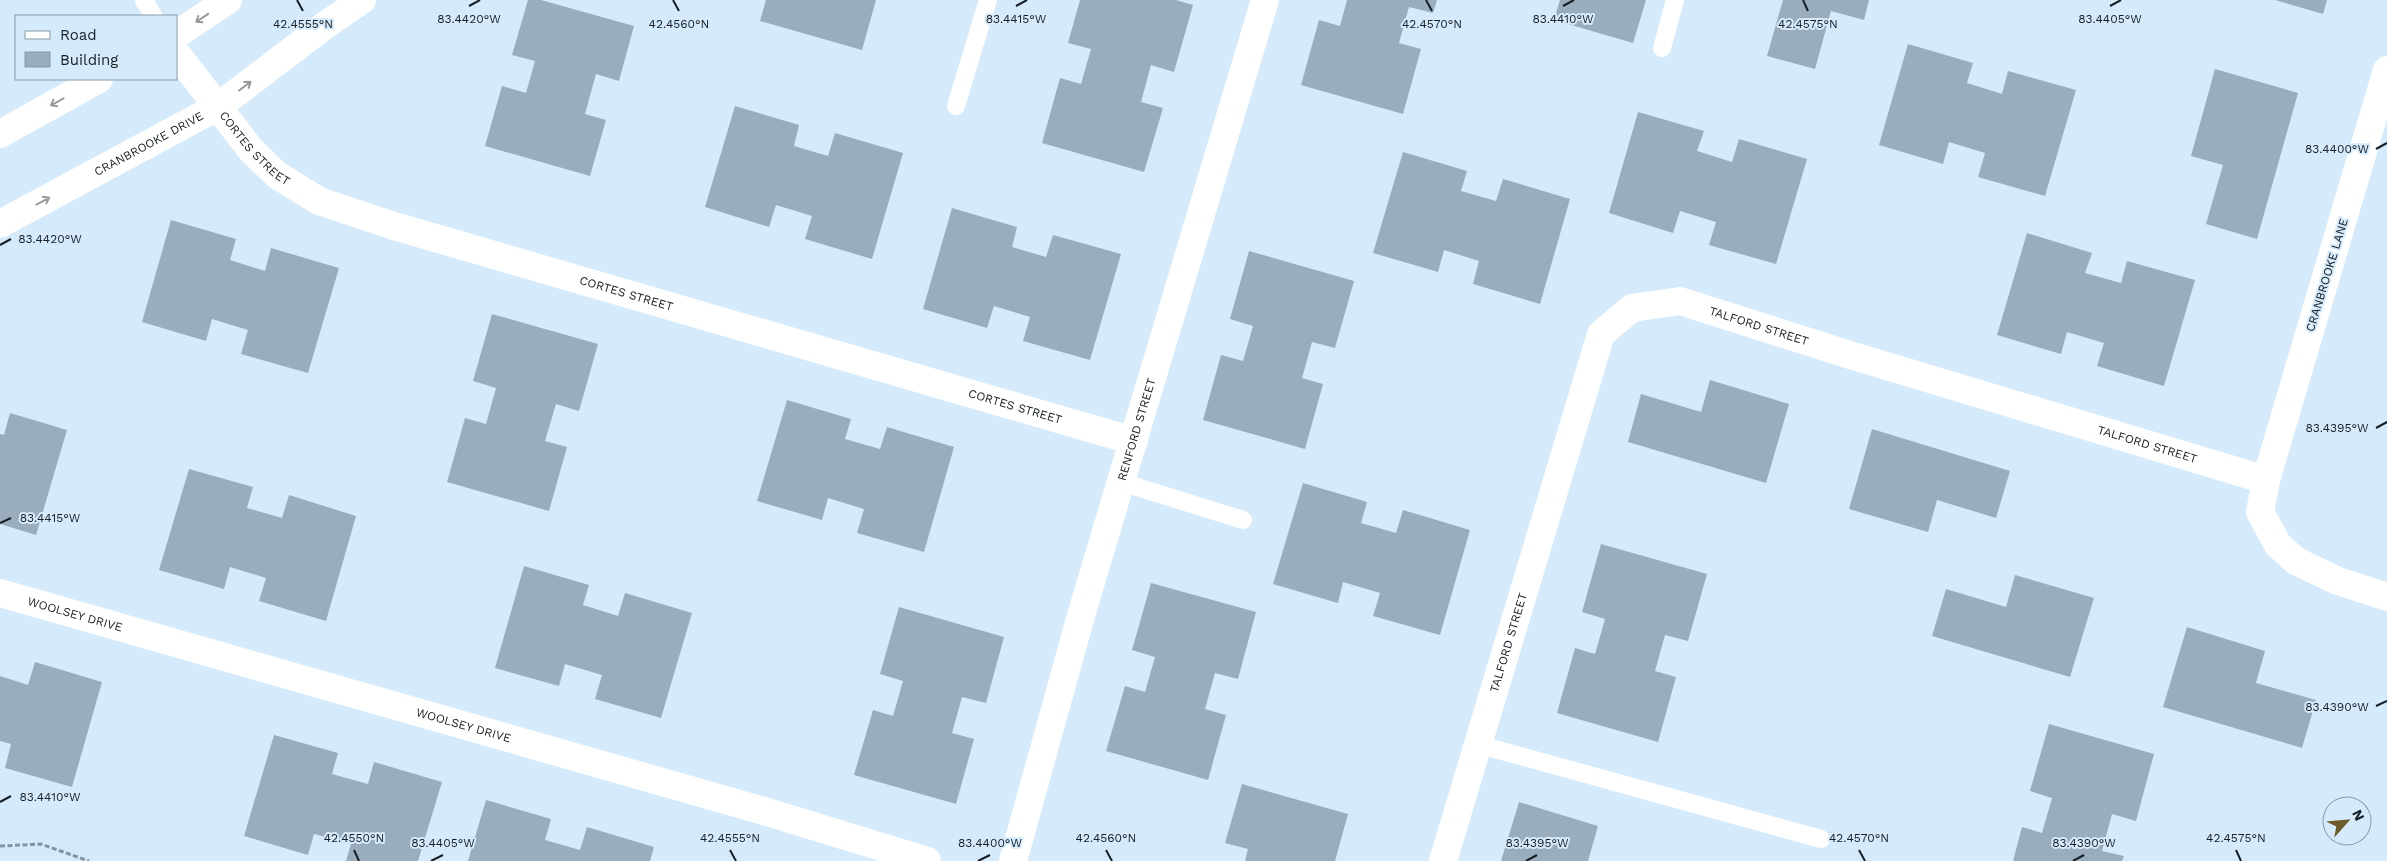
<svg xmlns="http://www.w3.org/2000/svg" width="2387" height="861" viewBox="0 0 2387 861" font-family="'Work Sans',sans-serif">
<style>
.building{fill:#99adbd}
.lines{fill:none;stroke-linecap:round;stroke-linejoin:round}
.path{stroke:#84939f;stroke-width:3;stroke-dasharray:5 2.5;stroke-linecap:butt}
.lane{stroke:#fff;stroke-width:18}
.street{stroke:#fff;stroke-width:28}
.oneway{stroke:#979a9c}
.ticks{fill:none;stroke:#171e24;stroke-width:2}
.labels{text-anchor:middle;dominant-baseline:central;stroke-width:4;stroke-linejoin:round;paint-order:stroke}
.street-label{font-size:12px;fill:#171e24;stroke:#d5ebfb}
.ticks-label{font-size:12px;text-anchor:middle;fill:#171e24;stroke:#d5ebfb;stroke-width:4;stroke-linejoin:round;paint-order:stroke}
</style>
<rect width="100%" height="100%" fill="#d5ebfb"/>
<path class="building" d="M528,0H541L634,26L619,81L596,74L585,114L606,120L590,176L485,146L502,86L526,93L535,61L512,55Z
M766,0H876L862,50L760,21Z
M1080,0H1176L1193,5L1174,72L1151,65L1141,102L1163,108L1144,172L1042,143L1060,78L1081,84L1091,49L1068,43Z
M1347,0H1437L1433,13L1409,7L1399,43L1421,49L1403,114L1301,85L1319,20L1340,26Z
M1560,0H1646L1633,43L1554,20Z
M1783,0H1869L1864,20L1831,11L1815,69L1767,56Z
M2275,0H2327L2323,14Z
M1908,44L1973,63L1967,83L2002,94L2008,71L2076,90L2045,196L1978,177L1985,153L1949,142L1943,164L1879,145Z
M2215,69L2298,93L2257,239L2206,224L2223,165L2191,156Z
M735,106L799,125L794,146L828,156L835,133L903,153L872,259L805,239L812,216L776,205L769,227L705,207Z
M1638,112L1704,131L1697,151L1732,162L1739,139L1807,159L1776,264L1709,245L1716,222L1680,211L1673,233L1609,213Z
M1403,152L1467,171L1461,191L1496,201L1503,179L1570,199L1540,304L1473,284L1479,261L1444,250L1438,272L1373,253Z
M952,208L1017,227L1012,247L1046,257L1053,235L1121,254L1090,360L1023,341L1030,317L994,306L987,328L923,309Z
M171,220L236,239L230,260L265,271L271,248L339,268L308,373L241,354L248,330L212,319L206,341L142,322Z
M2027,233L2092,253L2085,273L2121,283L2127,261L2195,280L2164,386L2097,366L2104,343L2067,332L2061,354L1997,335Z
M1249,251L1354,281L1335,348L1312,342L1302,378L1323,384L1305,449L1203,420L1221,355L1243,361L1253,326L1230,319Z
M492,314L598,344L579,411L556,404L545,441L567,447L549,511L447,482L465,418L486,424L496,388L473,381Z
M1710,380L1789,404L1766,483L1628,442L1641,394L1701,412Z
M787,400L851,419L845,439L880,449L887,427L954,447L924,552L857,533L864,509L828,498L822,520L757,501Z
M10,413L67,430L36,535L0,524V434L4,435Z
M1872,429L2010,471L1996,518L1937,500L1928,532L1849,509Z
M189,469L253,487L247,508L282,518L289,495L356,516L326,621L259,601L266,578L230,567L224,589L159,570Z
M1303,483L1367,502L1361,523L1396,533L1403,510L1470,530L1440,635L1373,616L1380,593L1343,582L1338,603L1273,584Z
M1601,544L1707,574L1688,641L1665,635L1655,671L1676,677L1658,742L1557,713L1575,648L1595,654L1605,619L1582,612Z
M524,566L589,585L583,605L618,616L625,593L692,613L661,718L595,699L602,675L565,664L559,686L495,668Z
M2015,575L2094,598L2070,677L1932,636L1946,589L2006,607Z
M1151,583L1256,612L1238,679L1215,673L1205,709L1226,715L1208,780L1106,751L1125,686L1145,692L1155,657L1132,650Z
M899,607L1004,637L986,703L962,697L952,733L974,739L956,804L854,775L873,710L893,716L903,681L880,674Z
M2187,627L2265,651L2256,683L2316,700L2302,748L2163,707Z
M35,662L102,682L72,787L5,768L11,744L0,741V676L28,685Z
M2049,724L2154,754L2136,821L2112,814L2102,851L2124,856L2122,861H2013L2022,827L2042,833L2052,798L2030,791Z
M274,735L338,753L332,774L368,784L374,762L442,782L418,861H346L351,844L314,834L308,855L244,836Z
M1242,784L1348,814L1335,861H1245L1248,849L1225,843Z
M486,800L551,819L545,840L580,850L587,827L654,847L650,861H468Z
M1519,802L1598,826L1588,861H1501Z"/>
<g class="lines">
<path class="path" d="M0,846L41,844L89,861"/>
<path class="lane" d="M144,0L153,16
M1662,48L1675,0
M956,106L988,0
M1121,482L1243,520
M1477,744L1821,839"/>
<g class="street">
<path d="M176,35L228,0"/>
<path id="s1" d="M176,53L251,150L277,175L319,201L394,226L1134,441"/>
<path d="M2387,70L2266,480L2260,512L2278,545L2296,561L2338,581L2387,597"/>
<path d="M0,134L99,79"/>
<path id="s2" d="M0,224L219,106L324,26L362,0"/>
<path id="s3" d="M0,593L764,811L927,861"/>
<path id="s4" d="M1013,861L1082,612L1265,0"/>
<path id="s5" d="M1443,861L1601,334L1632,308L1680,301L1850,355L2266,480"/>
</g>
</g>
<defs><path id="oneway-shaft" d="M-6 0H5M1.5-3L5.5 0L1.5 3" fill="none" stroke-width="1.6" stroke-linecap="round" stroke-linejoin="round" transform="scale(1.25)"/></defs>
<g class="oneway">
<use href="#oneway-shaft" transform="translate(202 18) rotate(146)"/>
<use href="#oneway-shaft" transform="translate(245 86) rotate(-37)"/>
<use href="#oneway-shaft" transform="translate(57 102) rotate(151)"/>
<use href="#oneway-shaft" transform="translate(43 201) rotate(-28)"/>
</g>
<path class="ticks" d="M297,0L303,11M673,0L679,11M1426,0L1432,11M1803,0L1808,11M469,6L480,0M1016,6L1027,0M1563,6L1574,0M2110,6L2121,0M2376,149L2387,143M0,245L11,239M2376,428L2387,422M0,523L11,518M2376,706L2387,701M0,802L11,796M354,850L359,861M730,850L736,861M1106,850L1112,861M1859,850L1865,861M2236,850L2241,861M431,861L443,855M978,861L990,855M1526,861L1537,855M2073,861L2084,855"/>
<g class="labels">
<g class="street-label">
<text stroke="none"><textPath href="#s2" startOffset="169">CRANBROOKE DRIVE</textPath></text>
<text stroke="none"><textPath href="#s1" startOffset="124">CORTES STREET</textPath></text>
<text transform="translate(2327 275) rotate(-73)">CRANBROOKE LANE</text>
<text stroke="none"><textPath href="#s1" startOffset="529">CORTES STREET</textPath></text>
<text stroke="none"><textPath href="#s5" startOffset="722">TALFORD STREET</textPath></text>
<text stroke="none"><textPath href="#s1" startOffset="934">CORTES STREET</textPath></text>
<text stroke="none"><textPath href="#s4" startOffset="449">RENFORD STREET</textPath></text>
<text stroke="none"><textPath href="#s5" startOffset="1128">TALFORD STREET</textPath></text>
<text stroke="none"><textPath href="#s3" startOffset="78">WOOLSEY DRIVE</textPath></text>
<text stroke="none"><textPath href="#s5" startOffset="228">TALFORD STREET</textPath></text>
<text stroke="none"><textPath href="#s3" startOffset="482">WOOLSEY DRIVE</textPath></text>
</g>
</g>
<g class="ticks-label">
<text x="469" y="23">83.4420°W</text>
<text x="1016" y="23">83.4415°W</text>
<text x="1563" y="23">83.4410°W</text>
<text x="2110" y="23">83.4405°W</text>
<text x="303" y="28">42.4555°N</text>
<text x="679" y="28">42.4560°N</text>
<text x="1432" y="28">42.4570°N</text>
<text x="1808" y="28">42.4575°N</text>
<text x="2337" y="153">83.4400°W</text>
<text x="50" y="243">83.4420°W</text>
<text x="2337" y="432">83.4395°W</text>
<text x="50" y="522">83.4415°W</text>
<text x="2337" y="711">83.4390°W</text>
<text x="50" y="801">83.4410°W</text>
<text x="354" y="842">42.4550°N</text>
<text x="730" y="842">42.4555°N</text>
<text x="1106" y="842">42.4560°N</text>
<text x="1859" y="842">42.4570°N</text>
<text x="2236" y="842">42.4575°N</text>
<text x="443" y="847">83.4405°W</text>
<text x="990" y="847">83.4400°W</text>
<text x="1537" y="847">83.4395°W</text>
<text x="2084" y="847">83.4390°W</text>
</g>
<rect x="15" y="15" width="162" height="65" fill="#d5ebfb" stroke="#8999a5"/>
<rect x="25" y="31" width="25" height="8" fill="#ffffff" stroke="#8999a5"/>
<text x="60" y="40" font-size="15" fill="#171e24">Road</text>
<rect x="25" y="52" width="25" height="15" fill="#99adbd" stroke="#8999a5"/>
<text x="60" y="65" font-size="15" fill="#171e24">Building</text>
<g transform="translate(2347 821) rotate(63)"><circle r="24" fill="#d5ebfb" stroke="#8999a5"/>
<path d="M0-4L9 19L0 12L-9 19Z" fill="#6d5c2a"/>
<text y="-8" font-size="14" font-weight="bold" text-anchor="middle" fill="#171e24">N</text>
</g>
</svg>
